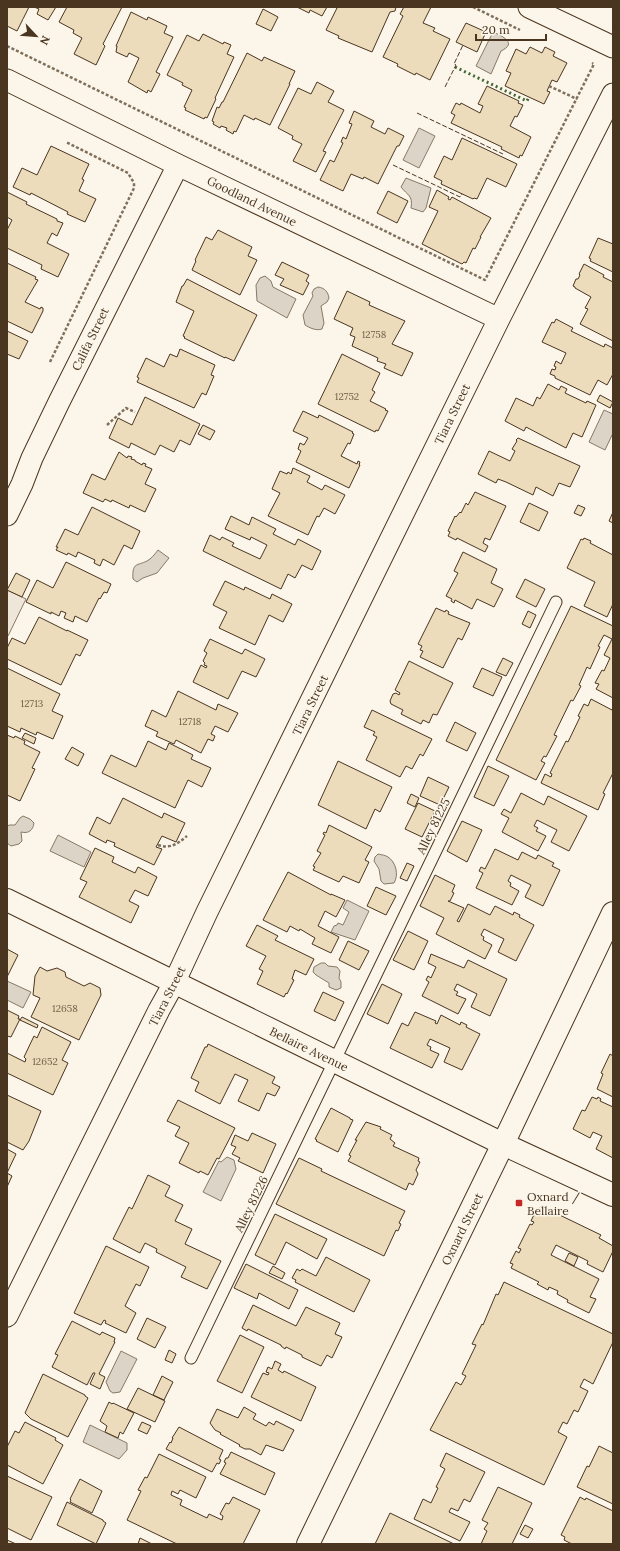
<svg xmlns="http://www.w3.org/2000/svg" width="620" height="1551" viewBox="0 0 620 1551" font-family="Lora,serif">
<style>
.green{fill:#ede6d9;stroke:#887966}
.water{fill:#dcd4c6;stroke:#887966}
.building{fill:#ecdcbc;stroke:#4a3520}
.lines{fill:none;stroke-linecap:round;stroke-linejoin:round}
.lane-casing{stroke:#4a3520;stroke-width:13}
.street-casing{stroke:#4a3520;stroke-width:23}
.secondary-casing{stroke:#4a3520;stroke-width:24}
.path{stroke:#7f6f5c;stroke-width:2.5;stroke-dasharray:3 2;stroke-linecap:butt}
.lane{stroke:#fbf6e9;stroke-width:11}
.street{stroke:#fbf6e9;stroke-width:21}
.secondary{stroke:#fbf6e9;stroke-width:22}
.hedge{stroke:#436837;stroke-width:3;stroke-dasharray:2 3;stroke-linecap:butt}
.fence{stroke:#4a3520;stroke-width:1;stroke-dasharray:5 2;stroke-linecap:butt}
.poi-dot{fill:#c62828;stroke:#fbf6e9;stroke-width:1.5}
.labels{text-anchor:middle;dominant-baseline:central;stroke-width:3;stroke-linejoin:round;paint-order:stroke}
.number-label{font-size:10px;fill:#725f47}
.street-label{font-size:12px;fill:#4a3520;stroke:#fbf6e9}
.poi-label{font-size:12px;fill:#4a3520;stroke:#fbf6e9;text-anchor:start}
</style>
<rect width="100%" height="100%" fill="#fbf6e9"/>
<path class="green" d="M7,590L26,599L8,636H7Z"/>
<path class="water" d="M493,32C502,36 518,43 501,51L491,74L476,66Z
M419,128L435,136L419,168L403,160Z
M406,178L431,188L426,208L423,212L411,208C413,195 408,196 401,187Z
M265,276L271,281L273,287L296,299L287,318L257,301L256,285L260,278Z
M318,287C325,288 328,292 329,298L327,302L321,306L324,323L322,329C316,331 310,328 305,325L303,315L313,296L312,293L314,289Z
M604,410L613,414V433L605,450L589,442Z
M158,550L169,558L157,573L143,578L137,582L133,579C132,562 137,566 147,561C151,559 155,554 158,550Z
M23,816L30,819L34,823C33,830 29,834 21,832L22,841L19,844L11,846L7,843V827L9,825H15L20,818Z
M58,835L91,852L84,867L50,851Z
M378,854C382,855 385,855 388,857C396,862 399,875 394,883L384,884L381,881L379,869L374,861L375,857Z
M347,900L369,911L355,940L331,932L334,926L337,925L338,923L343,925L349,912L343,908Z
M321,963H325L328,966L337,967L340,971L339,978L341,982V988L336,990L329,987V983L316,975L313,972L314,967Z
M7,981L31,992L23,1008L7,1000Z
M227,1157L234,1160L236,1169L221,1201L203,1192L219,1161L221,1162Z
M121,1351L137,1359L120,1392L113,1393L110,1391L106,1382Z
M90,1425L127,1443V1450L119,1459L83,1442Z"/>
<path class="building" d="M7,7H29L17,31L7,26Z
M34,7H56L48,20L37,14L39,9Z
M67,7H122L103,44L105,46L96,65L74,54L82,38L73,33L74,30L59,22Z
M297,7H327L322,16L310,10L309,13Z
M335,7H396L395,11L390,12L372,52L338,38L339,36L326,30L337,8Z
M404,7H431L423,23L435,28L433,31L450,39L430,80L416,73L415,75L397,66L398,64L383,57L403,16L400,14Z
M263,9L278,17L271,31L256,24Z
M131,12L147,20L148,17L167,26L164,33L173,37L156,72L160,74L151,92L148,90L147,93L128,82L139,58L129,53L127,57L116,52L117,46H116Z
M466,23L486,32L477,52L456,42Z
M203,34L223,44L224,42L231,45L227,54L234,57L215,98L216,99L207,118L205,117L204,119L185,110L186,108L184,107L192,90L182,85L183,83L167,75L187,35L199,41Z
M530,47L542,53L545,47L555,52L553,56L567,63L557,82L552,80L547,91L550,92L544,104L505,86L511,73L506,71L516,49L526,54Z
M247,53L262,61L264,57L295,71L289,84H290L270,125L255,118L254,120L244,115L236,132L234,131L233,134L226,130L227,128L221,126L220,128L213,124L214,122L212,121L217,107L219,108L222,102H223Z
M317,82L334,91L328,102L344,110L323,151L326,152L316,172L293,161L302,144L292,139L293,136L278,128L298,88L311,94Z
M487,86L519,101L518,103L523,105L517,117L515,116L510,126L531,137L522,156L520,155L519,158L501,149L502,147L451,123L455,115L451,113L456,103L460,105L461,103L480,113L483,106L478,104Z
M354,111L374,121L371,127L385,134L388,128L404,136L399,146H397L378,184L364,177L363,179L351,174L343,191L320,180L330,160L334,162L343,143L341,142L343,137L346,139L352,124L349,123Z
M462,138L517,164L506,187L487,178L477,199L474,198L473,199L441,184L442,181L434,177L444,156L452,160Z
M51,146L89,164L82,179L84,180L79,191L96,199L85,222L67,214L68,212L31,193L30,195L13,187L22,168L37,175Z
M437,190L449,197L448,199L450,200L452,197L491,218L480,237H481L475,249L473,248L466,263L464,262L462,264L422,244L438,211L429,207Z
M388,191L408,201L397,223L377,213Z
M7,192L27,202L26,204L57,219V221L63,223L57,236L52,233L47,243L69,254L58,277L41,269L42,265L7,248V230L12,220L7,217Z
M218,230L252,247L248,256L257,260L240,295L192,270L196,261L195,260L206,237L212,240Z
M598,238L613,244V272L590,261L591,259L589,258Z
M282,262L309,275L306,281L309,283L303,295L280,285L284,279L275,275Z
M7,263L36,277L35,279L38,280L25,302L40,309L41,307L43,308V311L32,333L7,321Z
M584,264L604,275L603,277L613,282V341L580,324L588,309L585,308L591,297L575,288V287L573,286L576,279H578L580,275L579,274Z
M187,279L257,315L234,361L225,357V358L184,338L185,337L183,336L194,311L176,302L182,286H183Z
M347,291L370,302L369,305L405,321L392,344L413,353L402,376L384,368L386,364L377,361L378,358L352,346L355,337L350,335L353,328L334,319Z
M556,319L573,328L571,331L604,347L605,344L613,348V374L607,385L598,380L590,395L555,378V376L550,374L552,369L555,370L556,367L554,366L556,361L561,364L566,353L542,342L552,322L554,323Z
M7,331L28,341L19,359L7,354Z
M180,349L215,365L211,375L214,376L206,395L202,393L194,408L137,382L139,378L137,377L146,358L164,367L170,354L177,357Z
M342,354L380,373L372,390L375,392L370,401L386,409L385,410L388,411L378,431L376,430L375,432L318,404Z
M548,384L559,390L561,386L567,389L565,393L586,403L587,401L596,405L582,437L573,433L566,448L526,427L524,431L505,421L516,398L533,406L537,397L540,399Z
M600,395L613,402L610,408L597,401Z
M145,397L200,424L190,445L180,440L174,452L160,445L155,455L131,443L129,448L109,438L118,418L132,425Z
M303,411L318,418L319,415L353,432L352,433L354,434L350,444L348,443L341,456L357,464L358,461L360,462L359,465H360L349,488L296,462L301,451L298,449L300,443L304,445L308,438L293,431Z
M203,425L215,431L210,440L198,434Z
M518,438L580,466L570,487L559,483L553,496L536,487L533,495L506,482L498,479L496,483L478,474L489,451L510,461L515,451L512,449L517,441L516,440Z
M119,452L127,458L128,456L132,457L131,459L135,460V461L142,465L143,463L146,464L145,466L152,469L145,484L156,489L145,512L130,505L129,508L112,500L111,502L105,499L103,502L83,493L92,474L105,480Z
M293,468L310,476L307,482L322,490L325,485L345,495L335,514L324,508L319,517L317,516L308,535L268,516L280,493L272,489L280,471L287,474L288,472L291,474Z
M475,492L506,506L490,540L485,538L483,543L488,546L485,552L457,538L456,540L448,536L450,532L448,531L455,516L456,517L460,512L461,513L466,503L468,505Z
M529,503L548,512L539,531L520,522Z
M578,505L585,508L581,516L574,513Z
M92,507L140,531L132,549L124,545L114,565L103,559L100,566L94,563L95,560L78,552L76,557L68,553L67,555L56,550L58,547H56L65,529L78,535Z
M613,512V523L609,521Z
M231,516L249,525L252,517L276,529L273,534L295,545L298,539L321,551L312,570L302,565L295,578L288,574L281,589L203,551L210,535L220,540L222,537L234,543L232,546L260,559L267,545L251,537L250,540L225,529Z
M584,538L591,541L590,543L613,555V604L607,617L584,606L595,582L567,568L581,539L583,540Z
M463,552L497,569L491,583L503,589L494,607L477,599L472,609L455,600L454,603L451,601L452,599L446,596L458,573L454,571Z
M66,562L111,584L107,593L104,592L100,599L99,598L87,622L75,616L73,622L64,618L66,613L61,611L59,616L51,612V614L26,602L37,580L53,588Z
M16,573L30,580L22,597L7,590Z
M525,579L545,589L536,607L516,597Z
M225,581L244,590L245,587L270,599L272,594L292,604L283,622L269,615L255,645L219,628L227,612L213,605Z
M571,606L613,626V698L596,689L599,684L595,683L602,670L604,671L610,658L604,655L612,639L604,635L598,646L600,647L590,669L587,667L579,685L581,686L573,701L571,700L554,735L557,736L546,757L544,756L541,761L545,763L536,780L496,760Z
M436,608L445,612L446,610L449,612L448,614L470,623L462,640L458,638L443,668L420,657L423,651L420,650L422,646L418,644Z
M528,611L536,615L530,628L522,624Z
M39,617L67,631V630L88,640L80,656L76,654L61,685L7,659V648L12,638L25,644Z
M210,639L242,654L245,649L265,659L256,677L242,671L228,699L193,682L201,665L206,668L207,666L204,665L205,663L203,661L207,653L204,651Z
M503,658L513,663L506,676L496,672Z
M409,661L453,683L437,715L433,714L429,723L423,720L421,724L401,714L403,710L391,704L390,701L393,694L396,693L399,695L400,693L395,690Z
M7,668L60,694L52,711L63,716L53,739L37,732L36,735L21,728L20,732L7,726Z
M482,668L502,677L493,696L473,687Z
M178,691L216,710L218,704L238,713L228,732L215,726L211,734L215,736L213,741L208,739L201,753L176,740L174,744L156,736L158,732L145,726L152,710L166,717Z
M591,699L612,710L613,707V773L603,793L605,794L598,810L541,783L545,774L551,777L552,774L550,773L566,741L568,742L580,717L578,716L584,704L588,706Z
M372,710L432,739L423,756L420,754L412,769L406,766L400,777L366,760L377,737L373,735L375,732L364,727Z
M455,722L476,733L467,751L446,741Z
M25,733L36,738L34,744L22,738Z
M7,735L14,738L15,736L25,741L24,744L40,752L32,768L35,769L20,801L7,795Z
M148,741L166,750L169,743L193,755L191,759L211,768L202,787L188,780L175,808L102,773L111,755L136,767Z
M72,747L84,754L78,766L65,759Z
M338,761L392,787L380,812L375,809L366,829L318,805Z
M488,766L509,776L494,806L474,797Z
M428,777L449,787L440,805L420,796Z
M521,793L544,805L548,796L587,816L569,851L551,842L557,830L537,820L534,826L538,828L536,831L546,836L538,851L502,832L509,818L501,814L504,809L511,813Z
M411,794L419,798L415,807L407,803Z
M123,798L162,818L164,813L185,823L176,842L162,836L156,847L162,849L154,865L114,846L115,843L107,840L106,843L89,834L97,817L110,824Z
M418,803L435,811L422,837L405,829Z
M462,821L482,830L467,862L447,851Z
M329,825L372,847L365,860L369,862L359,883L343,876L339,882L313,870L315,867L313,866L321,853L317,851L325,835L323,834L324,832L326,833Z
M95,848L114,857L112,862L135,873L138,867L157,877L148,896L135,890L129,901L139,906L131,923L79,897L87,882L80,879Z
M495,849L518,860L522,852L536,859L538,855L554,863L552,866L560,870L543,906L525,897L531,885L511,875L508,881L511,883L510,886L519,891L512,905L476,888L483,873L479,871L481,867L485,869Z
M407,863L414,866L407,881L400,878Z
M288,872L331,895V894L345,900L336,917L325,911L318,926L339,937L331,953L312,944L315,938L300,929L299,931L290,926L287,932L263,920Z
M435,875L455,885L452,892L454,893L450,901H448L464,908L457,921L459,922L468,904L490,915L495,906L513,915L514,912L520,915L519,917L534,925L516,961L498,952L504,939L484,929L481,935L484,937L483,940L492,945L485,959L436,934L444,918L420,906Z
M376,887L396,896L386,915L367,906Z
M257,925L278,936L275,940L314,959L306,975L295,970L292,979L294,980L287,994L286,993L284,997L257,984L263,971L259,969L266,956L246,946Z
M408,931L428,941L414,970L393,960Z
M348,941L369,951L359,970L339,960Z
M7,949L18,955L7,977Z
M431,954L464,968L468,960L507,979L490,1016L471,1007L477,994L457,984L454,990L458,992L456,995L466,999L458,1014L422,996L429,982L426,980L428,976L431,978L436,967L428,963Z
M40,967L47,971L57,968L65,972L66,977L84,986L90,983L100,988L101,995L79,1040L31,1017L40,998L33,995L35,976Z
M382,984L402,994L388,1024L367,1014Z
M323,992L344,1002L335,1021L314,1011Z
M7,1010L19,1016L18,1019H20L11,1037L7,1036Z
M415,1012L436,1021L435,1023L437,1024L441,1015L460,1025L461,1022L467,1025L466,1027L480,1034L462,1070L444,1062L450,1048L430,1039L427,1045L431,1047L430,1050L439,1054L432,1068L390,1048L402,1023L408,1026Z
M22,1017L38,1025L37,1028L20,1020Z
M42,1027L71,1042L62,1060L68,1063L53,1095L7,1073V1053L25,1062L26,1059L24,1057L34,1036L37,1038Z
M208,1044L275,1077L272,1083L280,1087L275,1096L267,1093L259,1111L238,1101L248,1080L235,1074L220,1104L195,1091L199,1082L191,1078L205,1047H207Z
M610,1054L613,1056V1097L597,1089L603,1074L601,1073Z
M7,1095L41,1111L29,1141L23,1150L7,1142Z
M592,1097L597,1099L598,1097L601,1099L600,1101L613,1107V1158L596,1149L602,1136L593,1132L590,1138L573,1129L582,1110L585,1111Z
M178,1100L235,1128L219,1159L217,1158L208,1175L200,1171L199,1173L179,1163L189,1143L175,1136L180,1127L167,1121Z
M331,1108L350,1118V1119L353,1120L338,1152L316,1141L317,1140L315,1139Z
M366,1122L381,1127L380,1129L392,1135L390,1139L395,1143L393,1146L419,1158L418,1161L420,1162L416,1170L418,1174L413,1185L409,1183L406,1190L348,1161L351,1156L349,1155L357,1140H355Z
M252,1133L276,1144L263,1173L238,1161L240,1158L232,1154L236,1147L231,1145L235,1135L248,1141Z
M7,1149L16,1154L7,1173Z
M299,1158L322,1169L321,1171L405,1211L399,1223L401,1224L398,1231L396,1230L384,1256L276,1204Z
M7,1173L12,1176L7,1187Z
M148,1175L170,1186L165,1196L183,1205L175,1221L192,1229L185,1244L221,1261L207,1289L181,1277L186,1267L156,1252L157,1249L145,1243L140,1253L113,1239L129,1207L132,1209Z
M541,1206L601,1235L599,1238L613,1246V1251L603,1272L587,1264L588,1261L556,1245L551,1255L599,1279L590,1297L596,1299L589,1313L567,1302L568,1300L557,1294L558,1291L549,1287L548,1290L537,1284L539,1282L511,1268L513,1264L510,1263L516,1251L519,1253L521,1249L518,1248L530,1224L532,1225L534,1222L531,1221L537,1208L539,1210Z
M275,1214L327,1239L317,1259L286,1242L275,1265L255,1255Z
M106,1246L149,1267L140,1286L136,1284L125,1306L136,1313L126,1333L105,1323L106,1321L104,1320L101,1325L74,1313Z
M569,1253L578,1257L574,1266L565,1261Z
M326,1257L370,1280L354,1312L295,1282L296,1280L292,1278L297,1269L300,1271L302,1269L316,1276Z
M246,1264L298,1290L289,1309L259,1293L257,1299L234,1288Z
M273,1266L285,1273L282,1279L269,1273Z
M504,1282L613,1334V1342L593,1384L584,1379L580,1387L588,1391L578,1412L574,1410L567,1424L563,1422L558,1432L567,1437L544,1485L430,1430L456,1382L461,1385L466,1376L462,1374L476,1345L472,1344L482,1324L483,1325L496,1294L498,1295Z
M253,1305L296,1326L306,1307L340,1323L335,1334L342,1337L332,1358L327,1355L321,1366L302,1357V1355L286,1347L285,1349L281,1346V1345L248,1329L247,1331L242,1328Z
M147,1318L166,1327L155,1348L137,1339Z
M72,1321L100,1335L102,1332L115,1338L114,1342H115L99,1374L105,1377L100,1389L90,1384L95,1373H93L87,1385L52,1367L58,1355L55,1354Z
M240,1335L264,1347L242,1393L217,1381Z
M169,1350L176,1354L172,1363L165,1360Z
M275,1361L281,1364L278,1370L283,1373L284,1371L316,1387L301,1421L251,1397L263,1373L268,1375L269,1373L266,1372L268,1367L272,1369Z
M43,1374L85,1395V1396L88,1398L68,1437L31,1419L25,1413Z
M162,1376L173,1382L164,1400L153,1395Z
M138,1388L165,1401L155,1422L127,1409Z
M109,1402L112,1404L113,1403L134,1413L123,1434L120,1432L118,1438L105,1432L107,1426L100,1421Z
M244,1407L256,1414L253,1419L266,1426L269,1422L274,1425L276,1421L294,1430L283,1451L266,1445L261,1455L250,1449H245L239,1446L240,1445L220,1434L221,1433L215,1430L210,1423L217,1409L238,1418Z
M25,1422L56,1438L55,1440L63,1445L43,1484L7,1465V1447L15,1431L19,1433Z
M142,1422L151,1426L147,1434L138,1430Z
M179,1427L223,1450L219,1459L221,1460L219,1464L217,1463L212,1472L166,1449L170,1442L171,1443L173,1438H172Z
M599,1446L613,1453V1504L577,1487L587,1466L589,1467Z
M231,1452L275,1473L265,1495L220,1474L226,1463L224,1462L226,1458H228Z
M446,1453L485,1472L470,1502L464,1499L458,1511L451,1508L449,1512L470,1522L460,1541L414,1519L423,1499L431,1503L438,1488L436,1487L445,1469L440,1466Z
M159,1454L206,1477L196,1498L180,1490L178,1494L172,1491L171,1495L182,1500L180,1505L207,1518L209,1514L222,1520L223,1516L220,1514L226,1503L229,1504L233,1497L260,1510L243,1544H177L127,1520L141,1491L138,1490L145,1477L147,1478Z
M7,1476L52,1497L31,1540L7,1528Z
M80,1479L102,1491L92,1513L70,1502L71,1500L70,1499Z
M498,1487L532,1503L512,1544H481L487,1531L484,1529L488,1523L482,1520Z
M580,1497L585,1500L586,1498L613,1511V1544H572L564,1540L565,1537L561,1535Z
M67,1502L103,1520V1521L106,1523L96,1544L57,1525Z
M390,1513L454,1544H375Z
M525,1525L533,1529L528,1538L520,1534Z
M140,1538L152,1544H138Z
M7,1540L16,1544H7Z"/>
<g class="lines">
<defs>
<path id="lane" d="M191,1358L556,602"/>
<path id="street" d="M529,7L613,47
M7,80L178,165L499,319
M7,515L22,484L32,458L59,402L178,165
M7,1316L159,1010L174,983L207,912L499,319L613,94"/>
<path id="secondary" d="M7,900L503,1144L613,1195
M308,1544L503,1144L613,913"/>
</defs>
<use href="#lane" class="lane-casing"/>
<use href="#street" class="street-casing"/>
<use href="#secondary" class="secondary-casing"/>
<path class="path" d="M473,7L520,30
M7,46L485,280L594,64L592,63
M549,86L577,99
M50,362L134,188V183L128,173L66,142
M107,425L126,408L135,412
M158,845C171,849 177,844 187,836"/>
<use href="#lane" class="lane"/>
<use href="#street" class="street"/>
<use href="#secondary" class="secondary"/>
<path class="hedge" d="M455,67L527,101L529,97"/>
<path class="fence" d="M445,87L456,65L454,64L463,45
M417,113L503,154
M393,165L460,197L462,194"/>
</g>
<rect class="poi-dot" x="515" y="1199" width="8" height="8" rx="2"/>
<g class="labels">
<g class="number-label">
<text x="374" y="334">12758</text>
<text x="347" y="396">12752</text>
<text x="32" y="703">12713</text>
<text x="190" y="721">12718</text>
<text x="65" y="1008">12658</text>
<text x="45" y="1061">12652</text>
</g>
<g class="street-label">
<text transform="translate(252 201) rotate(26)">Goodland Avenue</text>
<text transform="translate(90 339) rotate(-64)">Califa Street</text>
<text transform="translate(452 414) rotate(-64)">Tiara Street</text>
<text transform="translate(310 705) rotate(-64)">Tiara Street</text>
<text transform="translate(433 826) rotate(-64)">Alley 81225</text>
<text transform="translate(167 996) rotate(-63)">Tiara Street</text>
<text transform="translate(309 1049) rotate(26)">Bellaire Avenue</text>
<text transform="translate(251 1204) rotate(-64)">Alley 81226</text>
<text transform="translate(462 1229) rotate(-64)">Oxnard Street</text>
</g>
<g class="poi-label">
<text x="527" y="1196">Oxnard /<tspan x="527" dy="14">Bellaire</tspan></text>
</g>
</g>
<rect width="620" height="1551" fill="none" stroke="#4a3520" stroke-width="16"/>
<g transform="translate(36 36) rotate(116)" stroke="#fbf6e9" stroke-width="3" paint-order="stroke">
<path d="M0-3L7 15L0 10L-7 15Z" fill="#4a3520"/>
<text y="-6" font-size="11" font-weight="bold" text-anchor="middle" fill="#4a3520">N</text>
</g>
<path d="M476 34v6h70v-6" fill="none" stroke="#4a3520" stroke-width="2"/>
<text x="482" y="34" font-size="12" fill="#4a3520" stroke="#fbf6e9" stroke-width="3" paint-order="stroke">20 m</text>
</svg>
